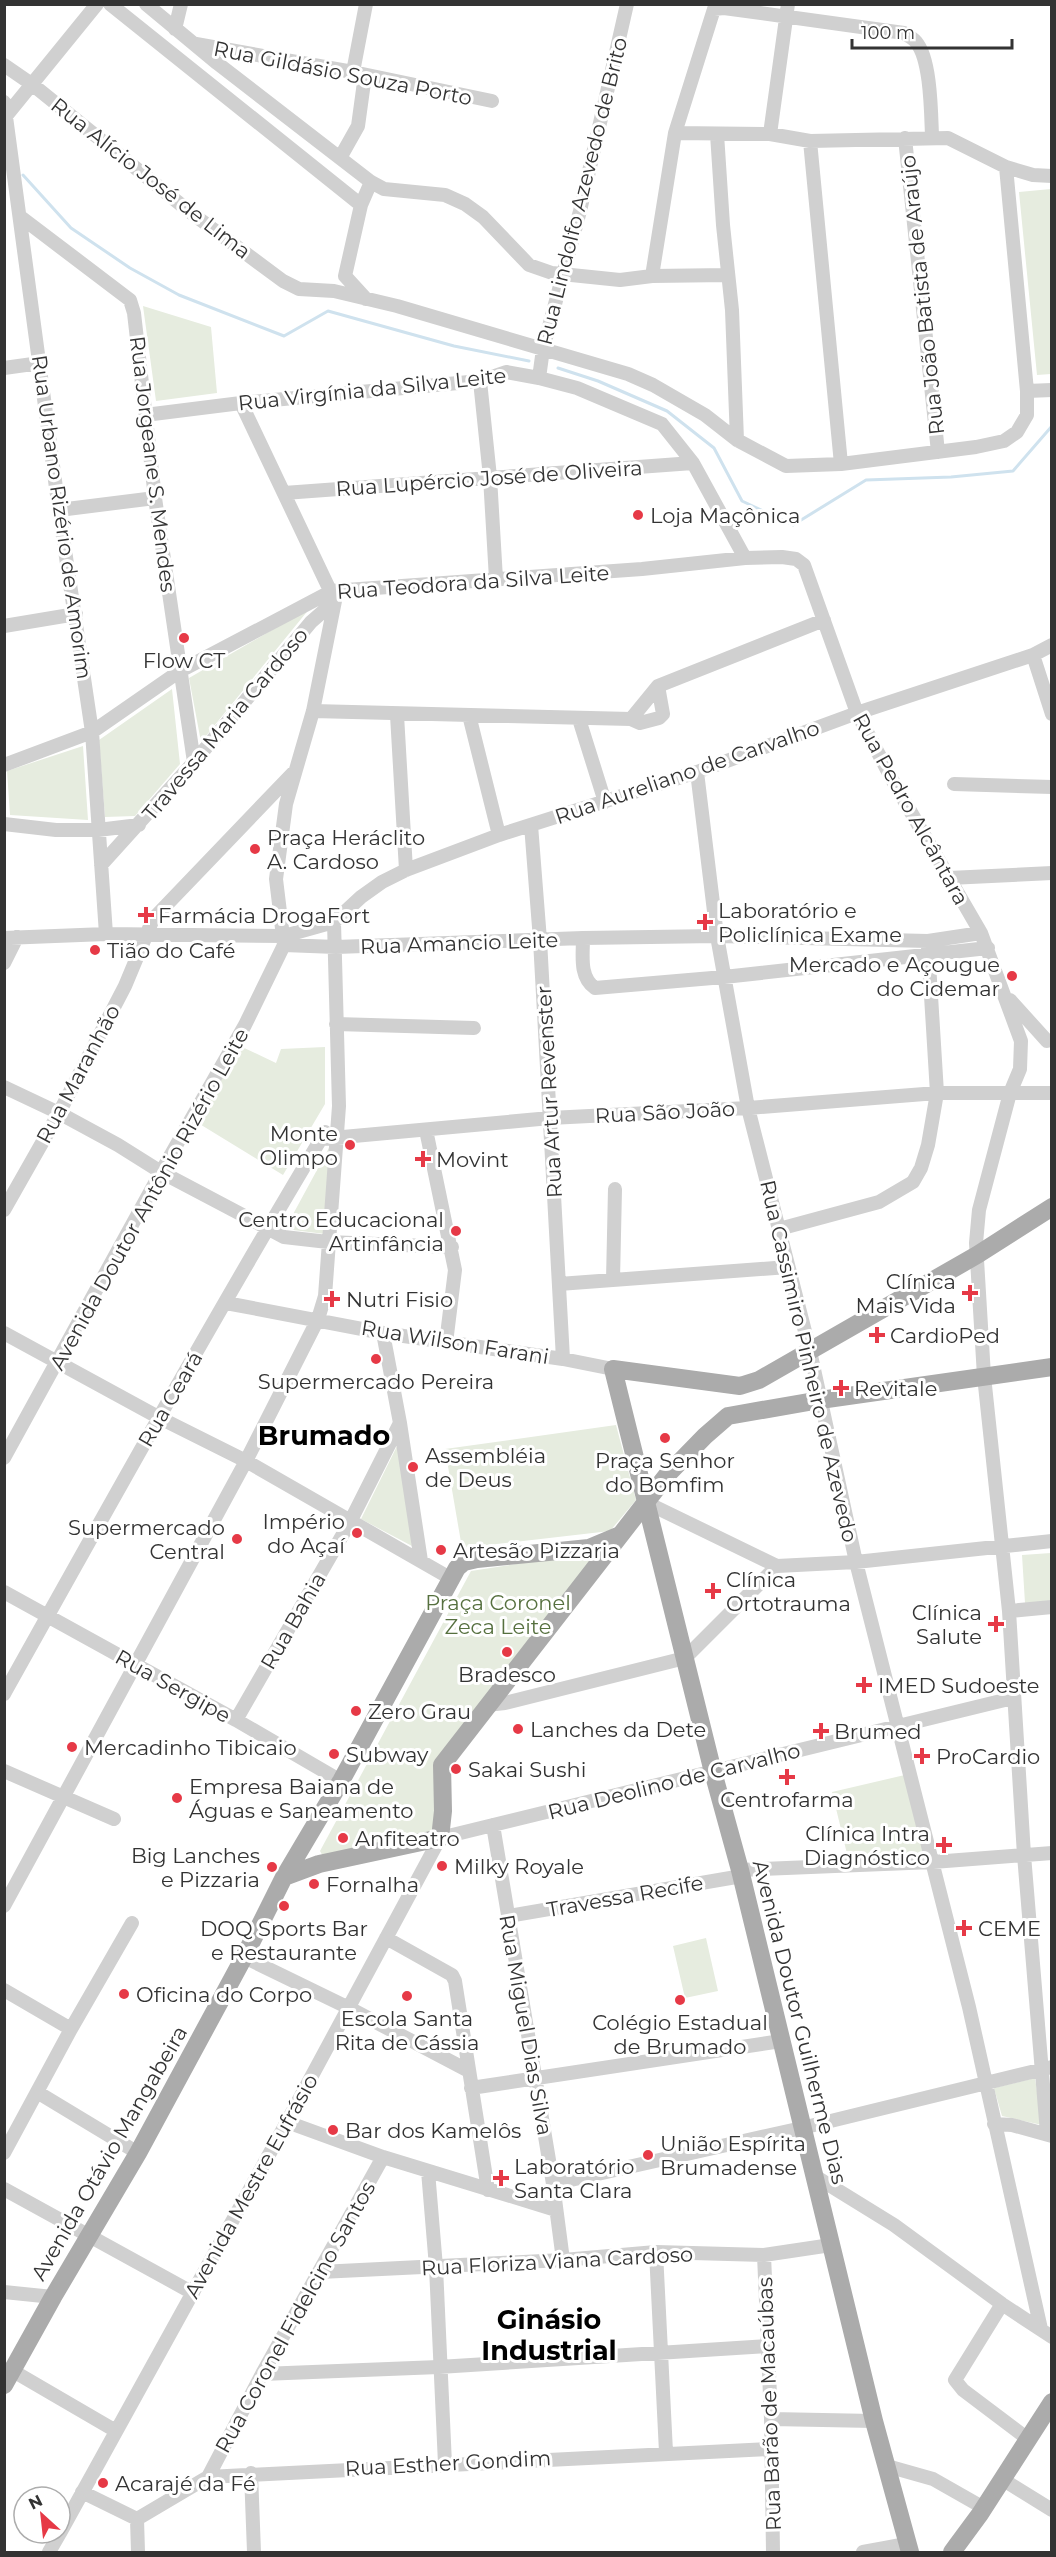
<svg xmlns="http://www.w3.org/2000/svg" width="1056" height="2557" viewBox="0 0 1056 2557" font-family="Montserrat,sans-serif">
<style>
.green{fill:#e6ecdf}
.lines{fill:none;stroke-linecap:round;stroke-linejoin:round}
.stream{stroke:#cfe2ee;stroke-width:3}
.minor{stroke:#d0d0d0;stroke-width:14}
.major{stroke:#ababab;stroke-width:18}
.poi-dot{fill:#e63946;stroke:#fff;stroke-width:2}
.labels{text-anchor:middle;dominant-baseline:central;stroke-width:6;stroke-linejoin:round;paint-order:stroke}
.street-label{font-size:21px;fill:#333;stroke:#fff}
.poi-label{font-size:21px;fill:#333;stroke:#fff;text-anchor:start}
.park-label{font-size:21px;fill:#56703f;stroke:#fff}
.district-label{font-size:27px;font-weight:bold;fill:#000;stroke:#fff}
</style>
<rect width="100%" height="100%" fill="#fff"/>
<path class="green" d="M1051,189V374L1037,375L1019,192Z
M143,306L211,327L217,393L156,401Z
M310,608L201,742L189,678Z
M172,689L180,764L135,816L105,817L99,740Z
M83,746L88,820L10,815L7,771Z
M240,1046L276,1063L281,1049L325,1047V1104L283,1175L198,1123Z
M330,1146L325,1234L285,1229Z
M616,1425L636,1500L610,1531L462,1548L445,1449Z
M400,1440L412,1546L361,1519Z
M1051,1553V1601L1025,1603L1022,1555Z
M581,1554L591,1563L441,1764L442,1829L325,1860L320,1851L471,1571Z
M909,1774L930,1853L848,1858L832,1792Z
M706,1938L718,1991L685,1998L673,1946Z
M1035,2078L1042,2125L1002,2116L994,2088Z"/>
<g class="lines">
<path class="stream" d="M23,175L71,228L130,268L179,295L284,336L328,311L454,346L529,361
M558,368L598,381L667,411L714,448L742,501L793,525L866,480L951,477L1013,471L1052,426"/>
<path class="minor" d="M110,4L361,205
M146,4L217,63L371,182L384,189L445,195L465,204L483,217L529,265L552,273L620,280L652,276L728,275
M175,29L181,4
M196,44L353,72L492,101
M4,65L33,85L190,212L283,281L299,289L334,291L397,306L628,374L653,385L705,415L737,440L786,466L841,464L976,447L1004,441L1017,432L1027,415V391L1006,167
M353,72L366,4
M4,102L59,510L92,732L106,934
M6,116L97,4
M675,133L770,134L810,141L948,138L1006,167L1033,175L1052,176
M717,134L723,225L732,310L737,440
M770,134L788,4
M905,138L938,452
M810,141L841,464
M340,158L358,126L365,75
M22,218L130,300L134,313L155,498L194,762
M652,276L675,133L714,9L724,8L904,33C908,36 913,38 916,42C931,59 931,113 932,136
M366,299L345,276L361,205L371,182
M4,368L40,363
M539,378L543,349L580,211L627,4
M480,381L490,477L496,579
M1027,391L1052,390
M145,415L241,403L480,381L506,372L539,378L577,388L662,424L693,463L745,558
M284,493L693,463
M59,510L155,498
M4,626L76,614
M1033,655L1052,714
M313,711L631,719L658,686L824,620
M397,715L406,870
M469,715L499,835
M579,719L605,802
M631,719L640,723L659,718L663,714L658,686
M4,765L92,732L180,671L332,591L642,569L745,558L782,557L796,559L804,565L857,713L894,783L981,933L1021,1041L1020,1069L1010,1093L979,1210L976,1243L984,1376L1009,1611L1024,1855L1047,2133
M697,772L717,936L748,1108L810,1351L856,1562L969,2007L1041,2329
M954,784L1052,787
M4,824L56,830H98L139,825
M531,825L540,940L563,1359
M101,865L194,762L311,622L335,601
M949,878L1052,873
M4,938L106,934L284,936L334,922L361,897L382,882L406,870L499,835L697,772L857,713L1033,655L1052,645
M583,938C583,955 579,977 595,988L724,977L988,948
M284,945L336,947L583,938L717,936L928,941L981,933
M4,963L17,937
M1010,1000L1047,1041
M336,1024L474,1028
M4,1087L59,1113L118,1145L161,1172L284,1237L328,1242L452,1247
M426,1130L455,1270L446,1343
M321,1139L550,1118L748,1108L937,1093H1052
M4,1210L59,1113L125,986L153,919L293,773
M779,1229L879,1202L913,1182L921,1168L928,1145L937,1093L928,947
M613,1280L615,1189
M559,1284L788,1267
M226,1303L383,1333L563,1359L613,1369
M4,1333L158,1417L246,1461L450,1578
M383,1333L400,1423L421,1561
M4,1458L161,1172L245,1025L284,945L276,879L286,804L313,711L335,601L241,403
M645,1502L777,1566L856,1562L1052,1541
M4,1592L236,1720L341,1781
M1009,1611L1052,1607
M4,1694C109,1506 214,1317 325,1132
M487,1705L505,1703L685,1658L777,1566
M236,1720L350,1522L400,1423
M4,1771L114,1819
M493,1825L553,2184L563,2260
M740,1870L933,1862L1052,1853
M4,1906L246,1461L318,1319L325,1296L339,1106L334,922
M508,1916L742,1876
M386,1938L452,1975L455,1981L488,2190
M244,1957L349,2008L467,2070
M4,1990L71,2029
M471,2088L781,2041
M37,2092L138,2153
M287,2122L383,2157L556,2210
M994,2124L1012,2125L1052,2136
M4,2153L71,2029L132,1923
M428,2171L436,2267L445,2464
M813,2175L894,2225L1002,2304L1052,2337
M553,2184L802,2128L1052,2067
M4,2189L193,2293
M656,2252L666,2452
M764,2255L771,2419L773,2552
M320,2272L563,2260L656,2252L764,2255L831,2245
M4,2292L53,2297
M1002,2304L955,2380L963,2390L1028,2439
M13,2371L116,2431
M262,2374L439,2367L767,2346
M771,2419L874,2421
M887,2466L933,2479L984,2508
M251,2473L254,2552
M208,2477L262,2374L383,2157
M1002,2479L1052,2510
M82,2492L137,2519
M137,2519L208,2477L771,2449
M137,2519L138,2552
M60,2533L287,2122L440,1838L1013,1698
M49,2552L60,2533
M863,2552L906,2544"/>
<path class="major" d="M728,1416L820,1400L1052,1367
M284,1877L319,1864L440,1838L443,1811L442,1765L667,1475L705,1436L728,1416
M4,2385L53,2297L138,2153L244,1957L284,1877L341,1781L457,1568L464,1562L477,1559L589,1548L620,1535
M910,2552L874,2421L740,1870L713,1772L613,1369L740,1386L759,1380L977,1255L1052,1207
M952,2552L980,2514L1052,2402"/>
</g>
<g class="poi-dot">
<circle cx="638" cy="515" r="6"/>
<circle cx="184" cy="638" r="6"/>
<circle cx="255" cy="849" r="6"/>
<path d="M143 906h6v6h6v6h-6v6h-6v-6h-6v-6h6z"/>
<path d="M702 913h6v6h6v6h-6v6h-6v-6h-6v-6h6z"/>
<circle cx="95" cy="950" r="6"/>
<circle cx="1012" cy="976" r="6"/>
<circle cx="350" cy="1145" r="6"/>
<path d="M420 1150h6v6h6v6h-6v6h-6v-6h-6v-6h6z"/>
<circle cx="456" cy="1231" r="6"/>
<path d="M967 1284h6v6h6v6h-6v6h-6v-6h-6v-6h6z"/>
<path d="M329 1290h6v6h6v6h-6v6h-6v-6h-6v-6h6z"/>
<path d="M874 1326h6v6h6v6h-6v6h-6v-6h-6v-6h6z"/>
<circle cx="376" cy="1359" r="6"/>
<path d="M838 1379h6v6h6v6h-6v6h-6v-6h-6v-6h6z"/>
<circle cx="665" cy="1438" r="6"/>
<circle cx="413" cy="1467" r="6"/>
<circle cx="357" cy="1533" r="6"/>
<circle cx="237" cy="1539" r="6"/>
<circle cx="441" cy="1550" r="6"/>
<path d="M710 1582h6v6h6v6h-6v6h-6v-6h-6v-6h6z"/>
<path d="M993 1615h6v6h6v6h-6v6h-6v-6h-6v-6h6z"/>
<circle cx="507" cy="1652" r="6"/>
<path d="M861 1676h6v6h6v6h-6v6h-6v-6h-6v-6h6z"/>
<circle cx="356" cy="1711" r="6"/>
<circle cx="518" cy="1729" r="6"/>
<path d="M818 1722h6v6h6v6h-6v6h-6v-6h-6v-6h6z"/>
<circle cx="72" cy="1747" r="6"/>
<circle cx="334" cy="1754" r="6"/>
<path d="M919 1747h6v6h6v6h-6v6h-6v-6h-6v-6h6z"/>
<circle cx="456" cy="1769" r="6"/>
<path d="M784 1768h6v6h6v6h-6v6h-6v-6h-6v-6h6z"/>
<circle cx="177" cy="1798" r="6"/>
<circle cx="343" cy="1838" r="6"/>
<path d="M941 1836h6v6h6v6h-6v6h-6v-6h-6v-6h6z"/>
<circle cx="442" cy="1866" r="6"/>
<circle cx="272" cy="1867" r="6"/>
<circle cx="314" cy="1884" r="6"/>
<circle cx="284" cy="1906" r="6"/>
<path d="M961 1919h6v6h6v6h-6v6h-6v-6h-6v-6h6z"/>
<circle cx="124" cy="1994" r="6"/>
<circle cx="407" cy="1996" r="6"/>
<circle cx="680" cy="2000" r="6"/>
<circle cx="333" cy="2130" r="6"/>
<circle cx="648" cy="2155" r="6"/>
<path d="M498 2169h6v6h6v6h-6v6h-6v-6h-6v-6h6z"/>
<circle cx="103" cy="2483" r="6"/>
</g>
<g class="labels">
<g class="street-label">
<text transform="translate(343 73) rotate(11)">Rua Gildásio Souza Porto</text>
<text transform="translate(151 178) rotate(38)">Rua Alício José de Lima</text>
<text transform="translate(582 191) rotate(-76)">Rua Lindolfo Azevedo de Brito</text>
<text transform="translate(922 295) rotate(-96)">Rua João Batista de Araújo</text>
<text transform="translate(372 389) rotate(-6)">Rua Virgínia da Silva Leite</text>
<text transform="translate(153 464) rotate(83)">Rua Jorgeane S. Mendes</text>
<text transform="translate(489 478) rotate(-4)">Rua Lupércio José de Oliveira</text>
<text transform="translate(62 517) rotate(82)">Rua Urbano Rizério de Amorim</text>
<text transform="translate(473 582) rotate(-4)">Rua Teodora da Silva Leite</text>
<text transform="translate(225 724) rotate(-50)">Travessa Maria Cardoso</text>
<text transform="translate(687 772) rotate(-19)">Rua Aureliano de Carvalho</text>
<text transform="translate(911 809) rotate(61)">Rua Pedro Alcântara</text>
<text transform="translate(459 943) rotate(-2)">Rua Amancio Leite</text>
<text transform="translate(78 1074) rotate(-62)">Rua Maranhão</text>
<text transform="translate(549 1092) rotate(-93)">Rua Artur Revenster</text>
<text transform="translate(665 1112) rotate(-3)">Rua São João</text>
<text transform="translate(149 1199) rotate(-61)">Avenida Doutor Antônio Rizério Leite</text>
<text transform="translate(455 1342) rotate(9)">Rua Wilson Farani</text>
<text transform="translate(809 1361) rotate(77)">Rua Cassimiro Pinheiro de Azevedo</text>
<text transform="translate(170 1399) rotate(-60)">Rua Ceará</text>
<text transform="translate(293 1621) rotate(-60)">Rua Bahia</text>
<text transform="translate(173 1686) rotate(29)">Rua Sergipe</text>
<text transform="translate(674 1781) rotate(-14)">Rua Deolino de Carvalho</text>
<text transform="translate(625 1896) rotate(-10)">Travessa Recife</text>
<text transform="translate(800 2022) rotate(76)">Avenida Doutor Guilherme Dias</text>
<text transform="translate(526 2025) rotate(80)">Rua Miguel Dias Silva</text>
<text transform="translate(109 2153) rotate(-60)">Avenida Otávio Mangabeira</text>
<text transform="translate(251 2186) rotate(-61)">Avenida Mestre Eufrásio</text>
<text transform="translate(557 2261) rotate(-3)">Rua Floriza Viana Cardoso</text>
<text transform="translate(295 2317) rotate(-61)">Rua Coronel Fidelcino Santos</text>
<text transform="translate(769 2404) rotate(-92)">Rua Barão de Macaúbas</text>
<text transform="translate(448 2463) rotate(-3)">Rua Esther Gondim</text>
</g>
<g class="poi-label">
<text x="650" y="515">Loja Maçônica</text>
<text x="184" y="660" text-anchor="middle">Flow CT</text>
<text x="267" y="837">Praça Heráclito<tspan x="267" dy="24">A. Cardoso</tspan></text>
<text x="718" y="910">Laboratório e<tspan x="718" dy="24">Policlínica Exame</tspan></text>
<text x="158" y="915">Farmácia DrogaFort</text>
<text x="107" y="950">Tião do Café</text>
<text x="1000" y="964" text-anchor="end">Mercado e Açougue<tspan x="1000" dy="24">do Cidemar</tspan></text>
<text x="338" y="1133" text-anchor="end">Monte<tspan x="338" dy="24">Olimpo</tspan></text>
<text x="436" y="1159">Movint</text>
<text x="444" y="1219" text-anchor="end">Centro Educacional<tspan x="444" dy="24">Artinfância</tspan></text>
<text x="956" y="1281" text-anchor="end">Clínica<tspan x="956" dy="24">Mais Vida</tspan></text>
<text x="346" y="1299">Nutri Fisio</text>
<text x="890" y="1335">CardioPed</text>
<text x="376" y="1381" text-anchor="middle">Supermercado Pereira</text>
<text x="854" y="1388">Revitale</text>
<text x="425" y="1455">Assembléia<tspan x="425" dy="24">de Deus</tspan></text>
<text x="665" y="1460" text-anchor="middle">Praça Senhor<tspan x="665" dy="24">do Bomfim</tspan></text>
<text x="345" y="1521" text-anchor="end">Império<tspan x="345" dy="24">do Açaí</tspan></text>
<text x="225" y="1527" text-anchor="end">Supermercado<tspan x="225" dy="24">Central</tspan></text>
<text x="453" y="1550">Artesão Pizzaria</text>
<text x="726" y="1579">Clínica<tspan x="726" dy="24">Ortotrauma</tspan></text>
<text x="982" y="1612" text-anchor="end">Clínica<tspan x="982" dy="24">Salute</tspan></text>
<text x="507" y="1674" text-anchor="middle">Bradesco</text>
<text x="878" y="1685">IMED Sudoeste</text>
<text x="368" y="1711">Zero Grau</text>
<text x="530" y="1729">Lanches da Dete</text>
<text x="834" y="1731">Brumed</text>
<text x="84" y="1747">Mercadinho Tibicaio</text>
<text x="346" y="1754">Subway</text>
<text x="936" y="1756">ProCardio</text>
<text x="468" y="1769">Sakai Sushi</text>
<text x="189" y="1786">Empresa Baiana de<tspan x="189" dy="24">Águas e Saneamento</tspan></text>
<text x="787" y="1799" text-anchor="middle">Centrofarma</text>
<text x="930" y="1833" text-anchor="end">Clínica Intra<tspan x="930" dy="24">Diagnóstico</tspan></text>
<text x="355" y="1838">Anfiteatro</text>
<text x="260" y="1855" text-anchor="end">Big Lanches<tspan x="260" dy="24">e Pizzaria</tspan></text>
<text x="454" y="1866">Milky Royale</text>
<text x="326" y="1884">Fornalha</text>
<text x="284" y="1928" text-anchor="middle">DOQ Sports Bar<tspan x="284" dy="24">e Restaurante</tspan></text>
<text x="978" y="1928">CEME</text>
<text x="136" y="1994">Oficina do Corpo</text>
<text x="407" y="2018" text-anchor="middle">Escola Santa<tspan x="407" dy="24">Rita de Cássia</tspan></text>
<text x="680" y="2022" text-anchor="middle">Colégio Estadual<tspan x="680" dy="24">de Brumado</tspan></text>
<text x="345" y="2130">Bar dos Kamelôs</text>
<text x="660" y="2143">União Espírita<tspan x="660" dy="24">Brumadense</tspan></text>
<text x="514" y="2166">Laboratório<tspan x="514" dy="24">Santa Clara</tspan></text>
<text x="115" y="2483">Acarajé da Fé</text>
</g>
<g class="park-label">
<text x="498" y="1602">Praça Coronel<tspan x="498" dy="24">Zeca Leite</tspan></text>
</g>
<g class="district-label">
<text x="324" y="1435">Brumado</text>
<text x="549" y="2319">Ginásio<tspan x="549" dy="31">Industrial</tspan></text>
</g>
</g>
<rect width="1056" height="2557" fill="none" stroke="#333333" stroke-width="12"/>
<g transform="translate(42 2515) rotate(333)"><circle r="28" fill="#ffffff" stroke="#adadad" stroke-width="1.5"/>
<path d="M0-4.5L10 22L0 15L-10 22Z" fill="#e63946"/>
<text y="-9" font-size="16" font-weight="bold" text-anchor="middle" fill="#333333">N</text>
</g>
<path d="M852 39v9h160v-9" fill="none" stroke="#333333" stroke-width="3"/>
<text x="861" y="39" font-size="18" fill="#333333" stroke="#ffffff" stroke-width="4.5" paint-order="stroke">100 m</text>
</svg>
